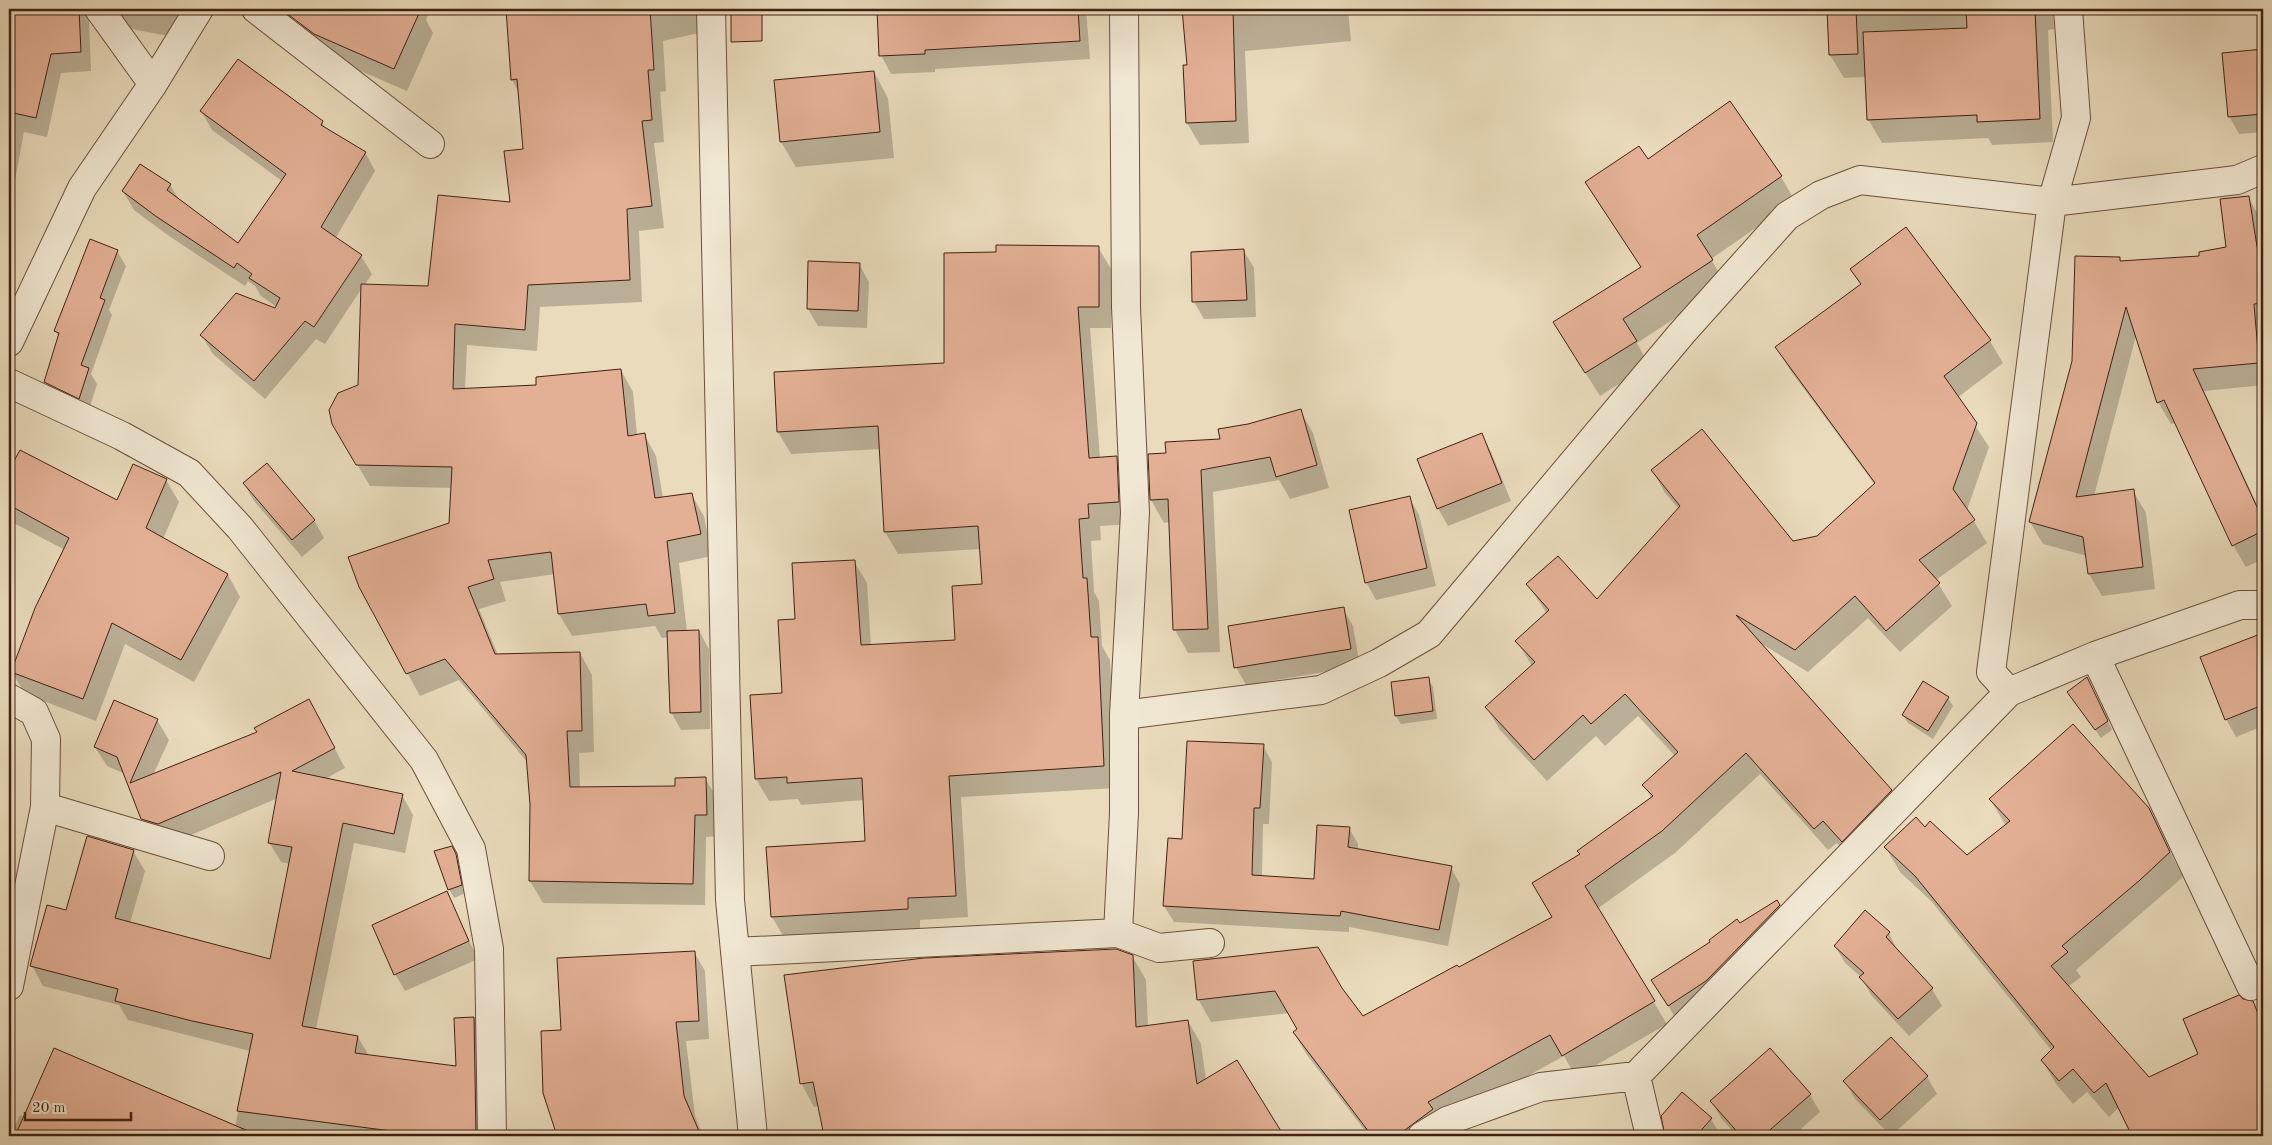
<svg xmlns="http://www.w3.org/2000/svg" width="2272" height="1145" viewBox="0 0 2272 1145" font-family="'Old Standard TT',serif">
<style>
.shadow{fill:#0003}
.building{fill:#e3b095;stroke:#422011}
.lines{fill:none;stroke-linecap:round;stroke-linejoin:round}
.minor-casing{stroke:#6c4f3c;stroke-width:30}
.minor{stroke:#f1e8d3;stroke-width:28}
</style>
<rect width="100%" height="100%" fill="#e9dbbc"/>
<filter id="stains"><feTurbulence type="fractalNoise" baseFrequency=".004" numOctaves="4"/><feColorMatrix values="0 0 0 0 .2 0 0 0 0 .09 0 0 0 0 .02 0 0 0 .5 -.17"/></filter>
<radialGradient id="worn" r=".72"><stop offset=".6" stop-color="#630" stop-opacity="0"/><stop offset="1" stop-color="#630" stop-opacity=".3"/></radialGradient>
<path class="shadow" d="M9,9H196L185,39L131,29L117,14L96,22L89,21L91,71L61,73L47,137L24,132L9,213Z
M305,9H430L426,20L433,33L407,91L328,57L314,46L301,23Z
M506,9H706L708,31L663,41L666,91L660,92L664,142L654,143L664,228L639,231L642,302L540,307L537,351L467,345L465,390L538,386L621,370L633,392L637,435L644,434L656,456L663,498L691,494L704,516L712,556L679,563L687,632L699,631L709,649L710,729L681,730L671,712L669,637L662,638L655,626L572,636L559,614L555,574L500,582L506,601L479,609L498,655L580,653L592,675L594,752L579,753L580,788L676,787L705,778L718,800L719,836L706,837L705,905L543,903L530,881L531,804L528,763L459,680L420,696L360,586L450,524L452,488L370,486L333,424L359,386L362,288L325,344L316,339L265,399L213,354L202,336L275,309L277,307L261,296L255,286L248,281L245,286L169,236L134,210L123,191L141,165L170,185L180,201L238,244L282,181L212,130L201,111L322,122L327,131L365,152L375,171L335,239L361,256L372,274L364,286L429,287L511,203L525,150L520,94L512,80Z
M879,9H1086L1090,59L935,69V72L891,74L881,55Z
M1183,9H1348L1351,41L1245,51L1249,143L1200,145L1187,123L1184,66H1188Z
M1828,9H2053L2054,29L2048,30L2053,142L1992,145L1988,138L1882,143L1868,119L1866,77L1844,78L1830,55Z
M2263,51V132L2239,134L2229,116L2224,54Z
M874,72L888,98L894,158L796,167L781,142Z
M1729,103L1781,177L1795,201L1711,259L1726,285L1637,343L1649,365L1600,396L1569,347L1641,268L1587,182L1647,160Z
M2248,197L2261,220L2263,233V385L2204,391L2263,517V559L2246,567L2233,545L2176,423L2171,424L2158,402L2136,336L2094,496L2133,491L2146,513L2155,589L2102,596L2089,574L2087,556L2043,544L2030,522L2119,258L2122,263L2201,257L2227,248Z
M1905,229L1990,341L2003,363L1957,398L1989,447L1967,510L1987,543L1936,580L1952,606L1900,652L1868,618L1808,672L1760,643L1891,791L1904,814L1855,863L1837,843L1828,850L1760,774L1675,853L1597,909L1667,1024L1576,1077L1564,1056L1440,1124V1136H1369L1307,1055L1294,1033L1299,1029L1289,1013L1211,1022L1198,999L1194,962L1341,989L1363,1018L1554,917L1581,855L1652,799L1644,785L1675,756L1638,716L1605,746L1596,736L1547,781L1500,730L1487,708L1532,666L1517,641L1547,614L1528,585L1597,601L1679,509L1665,493L1652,470L1793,542L1817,537L1875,485L1790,370L1777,348L1861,286L1851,269Z
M1098,247L1111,269V328H1090L1100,458L1116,457L1129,479L1131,524L1100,526L1101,540L1091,541L1094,592L1099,601L1102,646L1110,660L1116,788L961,797L968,917L920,920V930L785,939L772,917L866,842L864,800L801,805L798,799L769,801L756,779L783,694L797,620L854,561L867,583L871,646L956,641L984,585L981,549L898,554L885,532L880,449L791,454L778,432L946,364L998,253Z
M117,251L126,266L109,310L112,315L91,374L97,384L88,413L54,397L45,382L59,337L55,331Z
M1244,251L1254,268L1256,317L1204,319L1194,302Z
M859,264L869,282L867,328L818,326L808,309Z
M9,292L16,306L9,330Z
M1300,410L1313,433L1329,488L1290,499L1279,480L1213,492L1220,652L1188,653L1175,630L1170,522L1164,523L1151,500L1149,455L1167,454L1221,441L1248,425Z
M1481,434L1491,452L1511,501L1448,526L1438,508Z
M9,461L118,501L166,480L179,502L163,539L228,575L240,597L194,682L125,644L96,721L25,694L12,672L65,550L10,521L9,523Z
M244,484L314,520L324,538L302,557L254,501Z
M1409,497L1419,515L1436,586L1376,600L1366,582Z
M1343,609L1353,626L1360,666L1246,685L1236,667Z
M2257,636L2263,646V726L2236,737L2226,719Z
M2087,678L2112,730L2101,738L2074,700Z
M1428,679L1433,687L1437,719L1401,724L1396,716Z
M1948,698L1953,706L1933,739L1908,723L1903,715Z
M157,720L169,740L153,775L320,720L345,768L325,779L402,795L413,815L405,853L354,843L316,1029L358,1037L369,1056L457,1067L474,1018L485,1038L487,1136H10L20,1115L25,1117L235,1127L250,1051L128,1020L119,1005L43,986L32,966L67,912L133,851L145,871L130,923L271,960L290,864L281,862L269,842L278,798L170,844L154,839L143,819L125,774L107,766L95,747Z
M1263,746L1272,762L1269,824H1263L1262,876L1315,880L1349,828L1358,844V850L1451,868L1460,884L1448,946L1349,927V932L1174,922L1164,906L1183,841Z
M1990,799L2148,808L2183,877L2076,970L2081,977L2068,987L2148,1079L2200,1054L2242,1000L2252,1002L2263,1021V1136H2133L2119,1107L2109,1117L2087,1092L2073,1104L2056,1084L2042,1060L2052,1051L1931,901L1900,872L1886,848L1925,828L1967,857L2006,826Z
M451,847L460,864L466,893L454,898L449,889Z
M446,893L478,959L405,991L395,974Z
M1779,906L1787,920L1676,1019L1661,994L1739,925Z
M1889,933L1898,952L1932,989L1942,1006L1909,1036L1871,995L1861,977L1845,963L1835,946Z
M694,952L705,971L709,1039L686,1041L695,1116L703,1136H559L544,1093L562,1032Z
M1132,956L1146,980L1148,1026L1188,1021L1201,1044L1206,1080L1236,1062L1282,1136H826L819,1106L814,1107L801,1083Z
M1927,1077L1937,1094L1891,1136L1855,1099L1845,1081Z
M1810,1095L1820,1112L1793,1136H1737L1721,1118L1711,1101Z
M1663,1116L1711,1119L1721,1136H1666Z"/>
<path class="building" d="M9,9H79L81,52L51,54L36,118L9,112Z
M281,9H421L394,69L314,34Z
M506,9H650L654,70H648L652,120L642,121L652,206L627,209L630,280L528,285L525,330L455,324L453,389L536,385V377L621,369L628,436L645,433L655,498L692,493L701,534L667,541L675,613L648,616L646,604L558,614L551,552L488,560L494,579L468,587L495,654L580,652L582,731H567L570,787L675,786V778L706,777L707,815H695L693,884L529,881L530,804L526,755L445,659L406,674L359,587L348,557L449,523L452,467L356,465L332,424L329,410L338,393L358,385L361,284L428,286L438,195L510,202L504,151L523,149L517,79L511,80Z
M731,9H762V41L731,42Z
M877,9H922L923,11L962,9H1078L1080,41L925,50V54L879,56Z
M1182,9H1233L1236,121L1186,123L1183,65H1187Z
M1827,9H1856L1858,54L1829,55Z
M1966,9H2035L2040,119L1977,122V115L1867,120L1863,32L1967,28Z
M2263,49V114L2228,117L2222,53Z
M238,59L323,121L321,125L366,152L321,227L362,255L314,327L305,321L254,381L200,335L236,293L275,308L280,298L249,278L252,274L237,263L234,268L157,217L122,191L140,164L171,184L167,190L238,243L286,174L200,111Z
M874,71L880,132L780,142L774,80Z
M1730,101L1782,176L1697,235L1713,260L1623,319L1637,341L1585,373L1553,322L1641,267L1585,182L1639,146L1648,159Z
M2249,196L2263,284V303L2254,304L2259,363L2193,369L2263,520V531L2232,546L2164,400L2157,403L2126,307L2076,497L2134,489L2143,567L2088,574L2083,537L2029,522L2072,361L2075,256L2120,257V261L2199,256V252L2226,247L2220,199Z
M1906,227L1991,340L1944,376L1977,423L1953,489L1975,520L1919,560L1940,583L1886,631L1855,596L1795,650L1736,615L1892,790L1842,842L1823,821L1814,829L1746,753L1662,831L1585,886L1655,1001L1562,1056L1550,1035L1428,1102L1433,1109L1397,1136H1372L1293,1032L1297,1029L1275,991L1197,1000L1193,961L1318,947L1342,988L1363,1016L1457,965L1459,967L1552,917L1532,883L1580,854L1577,851L1653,796L1642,785L1678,752L1625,694L1591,724L1583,715L1534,760L1485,707L1535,662L1515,641L1549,610L1526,584L1558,556L1597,599L1680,506L1651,470L1702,429L1793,541L1817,536L1875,483L1775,347L1861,284L1850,269Z
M90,239L118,250L100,298L105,300L81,365L89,368L79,399L44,382L59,333L54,331Z
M996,245L1099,246V307H1078L1089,458L1117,456L1119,502L1088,504L1089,518L1079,519L1083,578H1087L1091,637H1098L1104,766L949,776L956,896L908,898V909L771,917L766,847L865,841L862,778L787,783V777L755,779L750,695L782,693L778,620L795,619L792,563L855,560L861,645L955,640L952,586L982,584L978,526L884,532L878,426L777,432L774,372L944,363V253L996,252Z
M1244,249L1247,300L1192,302L1191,252Z
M808,261L860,263L858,311L807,309Z
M1301,409L1317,465L1276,477L1270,457L1201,470L1208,629L1173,630L1168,499L1150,500L1148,454L1166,453L1165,442L1220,439L1218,429L1248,424Z
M1482,433L1502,483L1437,509L1417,459Z
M20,450L117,500L133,464L167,479L146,528L228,574L181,660L112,623L83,699L11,672L35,608L69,538L9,505V470Z
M267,463L315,520L292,540L243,483Z
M1410,496L1427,568L1365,583L1349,510Z
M1344,607L1351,649L1234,668L1228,626Z
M699,630L701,712L670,713L667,631Z
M2263,633V705L2225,720L2200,657Z
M1429,677L1433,711L1395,716L1391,682Z
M2087,677L2108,721L2095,730L2067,692Z
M1923,681L1949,697L1928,731L1902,715Z
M309,699L335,748L292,771L403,794L394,834L343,823L302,1026L358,1036L355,1053L456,1066L454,1018L474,1017L476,1136H430L237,1111L253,1034L192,1021L115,1001L118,989L30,966L47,905L66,910L87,836L134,850L115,918L270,959L292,847L268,843L281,772L158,824L141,819L117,757L94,747L114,700L158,719L130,783L257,732L254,728Z
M2073,724L2149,808L2170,852L2140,880L2062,946L2068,952L2051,966L2149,1077L2198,1054L2183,1019L2239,995L2243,999L2253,1001L2263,1026V1136H2132L2106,1083L2094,1093L2073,1069L2059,1081L2041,1060L2054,1047L1915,876L1884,847L1916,817L1925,827L1930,821L1967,855L2010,821L1989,799Z
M1187,741L1264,744L1260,808H1254L1252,875L1314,879L1317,825L1350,827L1348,847L1452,866L1439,930L1341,911L1340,916L1163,906L1168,838L1182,839Z
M452,846L456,854L462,885L448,890L434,851Z
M447,891L469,941L394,975L372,925Z
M1777,900L1780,905L1706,981L1668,1006L1651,980L1710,942L1709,940L1737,919L1740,923Z
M1865,910L1890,932L1886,937L1933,988L1898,1019L1859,977L1864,973L1834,946Z
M1116,949L1133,955L1136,1027L1188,1020L1197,1084L1237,1060L1284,1136H824L813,1082L800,1084L784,975L924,958Z
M695,951L699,1021L676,1022L684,1096L701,1136H557L543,1093L541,1031L561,1030L557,958Z
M1891,1037L1928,1076L1880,1120L1843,1081Z
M54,1048L260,1136H15Z
M1770,1048L1811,1094L1763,1136H1741L1710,1101Z
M1682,1092L1712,1118L1696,1136H1665L1661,1116Z"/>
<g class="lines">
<defs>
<path id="minor" d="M99,9L153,84
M256,9L430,144
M711,9L730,900L753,1136
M9,342L82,188L153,84L199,9
M9,383L122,436L189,473L240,528L424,760L471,849L489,949L492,1136
M2095,656L2251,986
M2009,692L1991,672L2052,202L2076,118L2068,9
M9,698L34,712L46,739L45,807L9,986
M1124,715L1321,690L1379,663L1429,634L1682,333L1787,216L1821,195L1860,180L2052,202L2237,180L2263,169
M45,807L210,856
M1118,933L1124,813V715L1135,513L1126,307L1124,9
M735,952L1118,933L1159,948L1210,943
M1636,1076L1650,1136
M1422,1136L1447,1121L1541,1087L1636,1076L2009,692L2095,656L2240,605H2263"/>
</defs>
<use href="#minor" class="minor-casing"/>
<use href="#minor" class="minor"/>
</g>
<rect width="2272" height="1145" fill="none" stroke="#e9dbbc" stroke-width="30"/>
<rect x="10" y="10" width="2252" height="1125" fill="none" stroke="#422011" stroke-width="2.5"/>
<rect x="15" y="15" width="2242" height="1115" fill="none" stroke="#422011"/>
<path d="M25 1112v8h106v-8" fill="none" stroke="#422011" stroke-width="2.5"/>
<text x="32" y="1112" font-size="15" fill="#422011" stroke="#f1e8d3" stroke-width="4" paint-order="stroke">20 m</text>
<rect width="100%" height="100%" filter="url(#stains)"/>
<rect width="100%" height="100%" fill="url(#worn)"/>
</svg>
